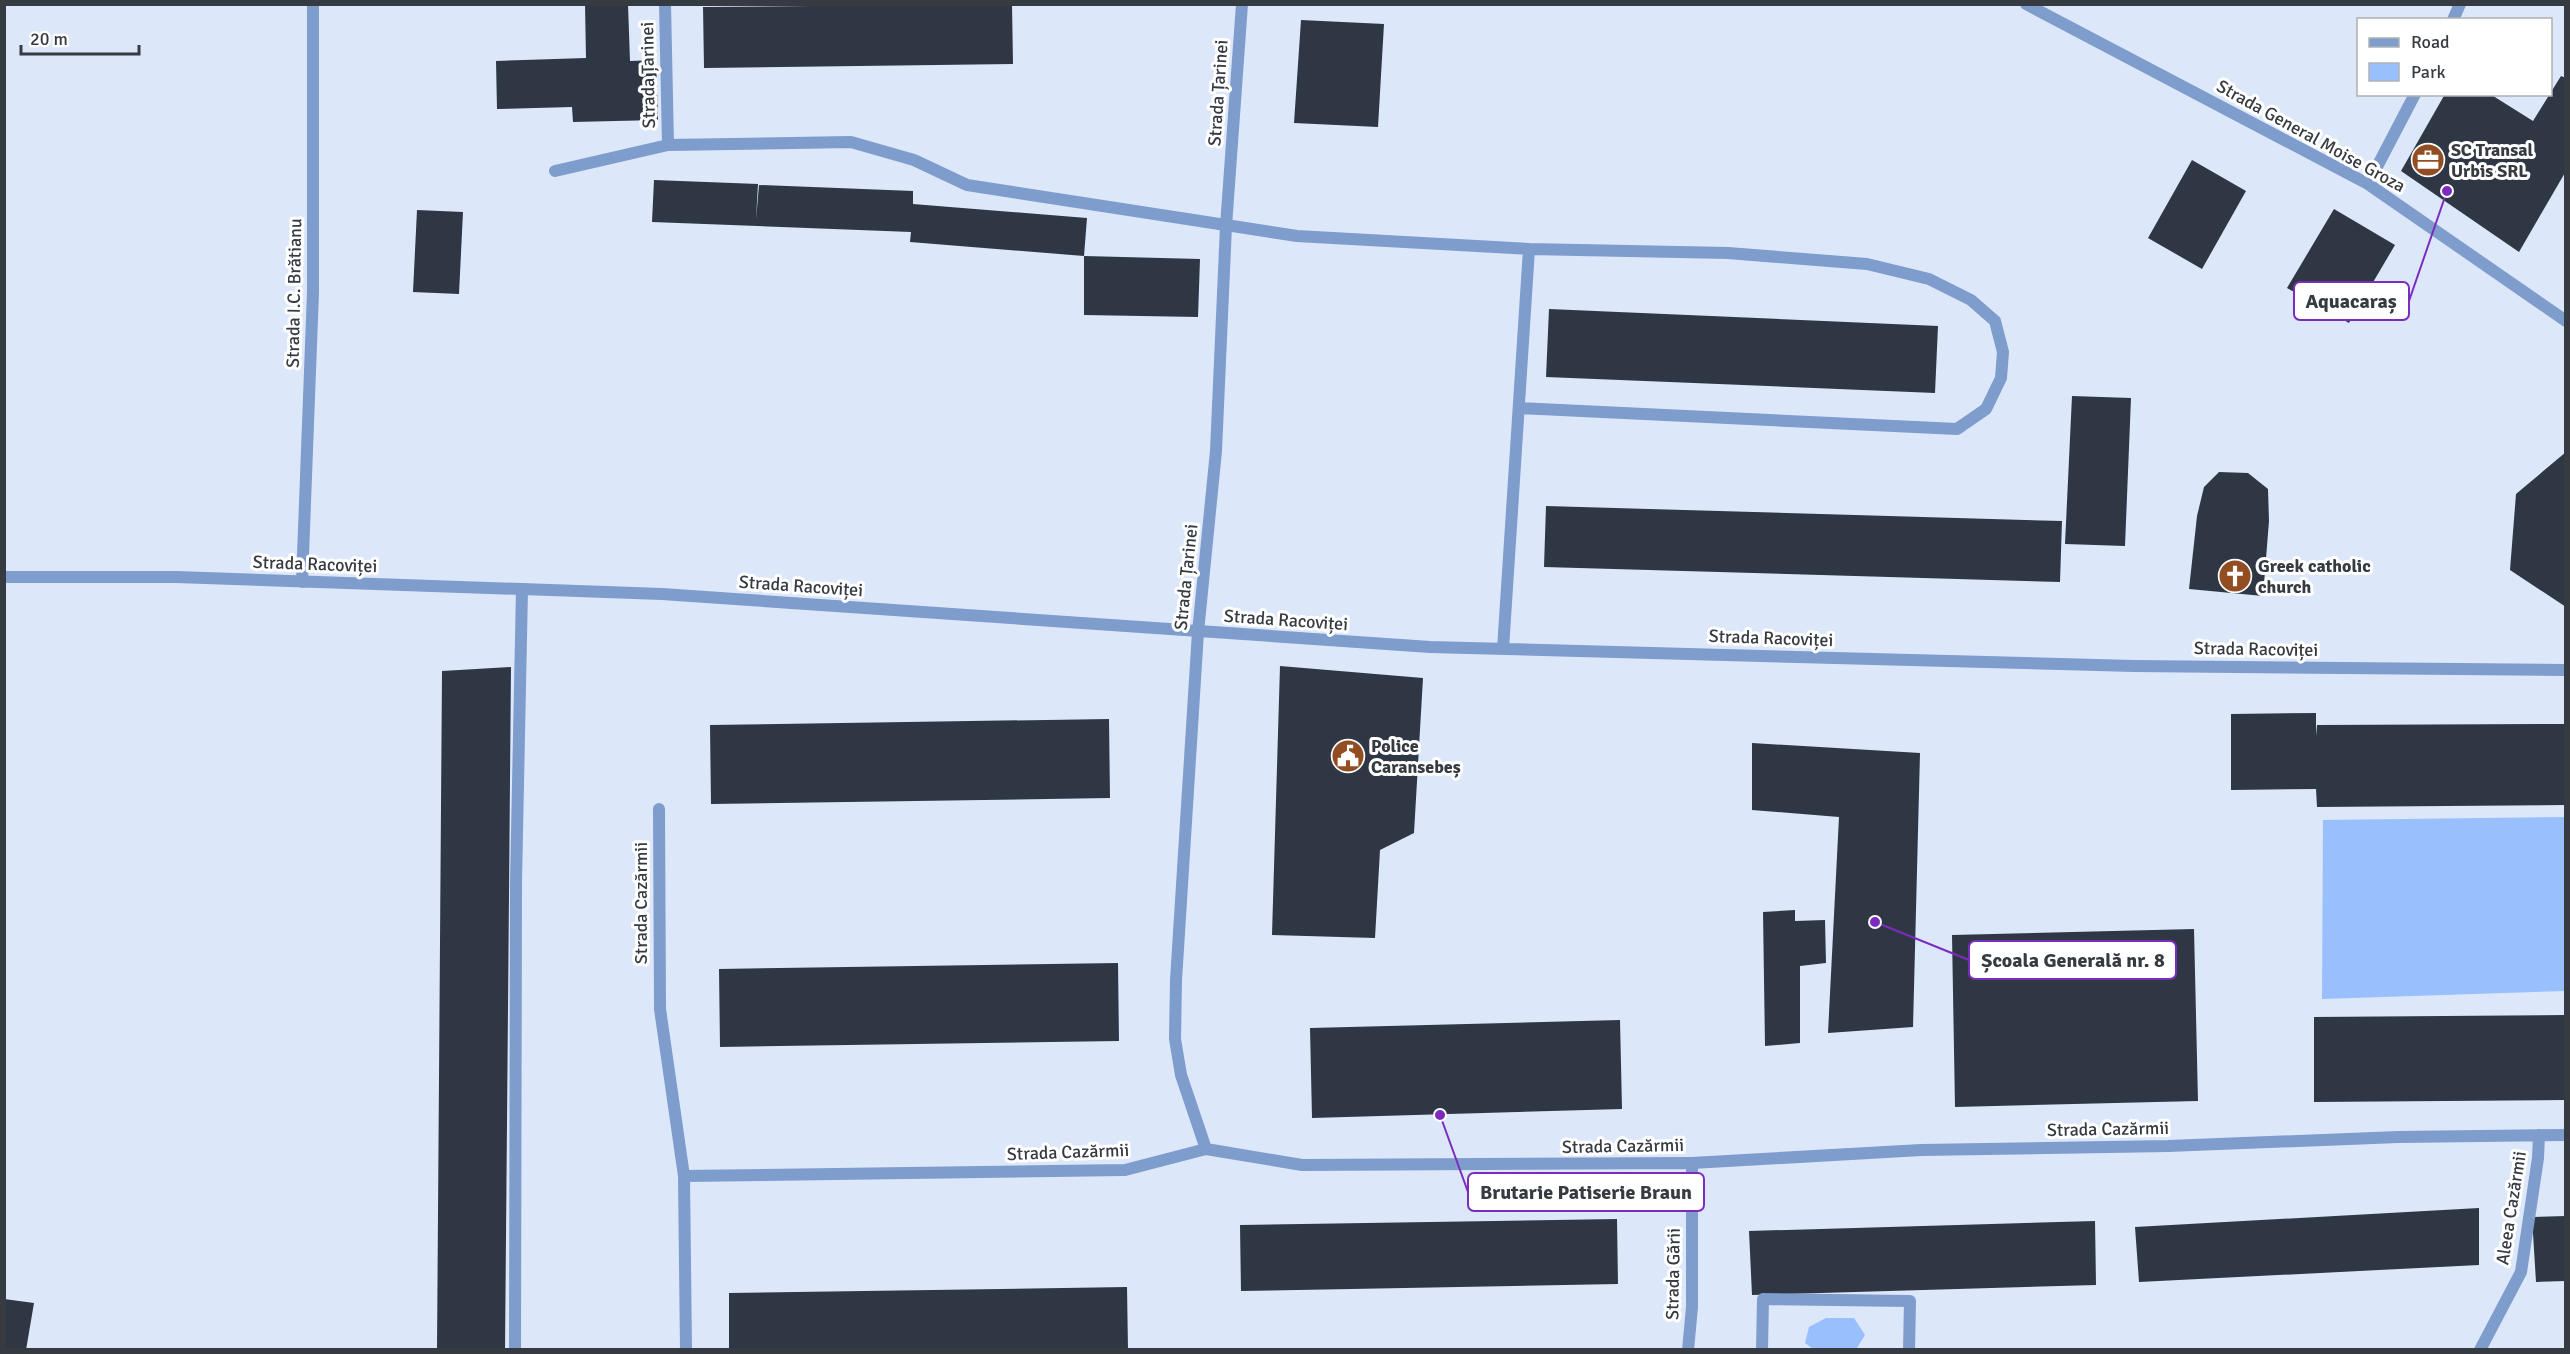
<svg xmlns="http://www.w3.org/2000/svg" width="2570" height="1354" viewBox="0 0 2570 1354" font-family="Signika,sans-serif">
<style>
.green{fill:#99bffc}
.building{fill:#2f3745}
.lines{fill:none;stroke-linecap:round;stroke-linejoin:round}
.service{stroke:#7e9ccc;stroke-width:12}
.pedestrian{stroke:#7e9ccc;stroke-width:12}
.minor{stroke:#7e9ccc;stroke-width:12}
.tertiary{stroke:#7e9ccc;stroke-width:12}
.labels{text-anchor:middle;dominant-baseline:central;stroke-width:6;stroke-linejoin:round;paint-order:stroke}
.street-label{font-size:18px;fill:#363b42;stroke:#fff}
.poi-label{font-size:18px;font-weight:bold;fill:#363b42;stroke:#fff;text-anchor:start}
.leader{fill:none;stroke:#7b2cbf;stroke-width:2}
.callout-dot{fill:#7b2cbf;stroke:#fff;stroke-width:2}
.callout{fill:#fff;stroke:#7b2cbf;stroke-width:2}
.callout-label{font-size:20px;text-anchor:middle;font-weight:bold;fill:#363b42}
</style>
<rect width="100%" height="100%" fill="#dce7f9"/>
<path class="green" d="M2565,817V991L2322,999L2323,820Z
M1826,1318H1854L1865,1335L1857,1348L1813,1349L1805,1343L1809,1327Z"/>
<path class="building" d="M585,4H628L630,61L656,60L658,120L573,122L572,107L497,109L496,61L586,58Z
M1012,4L1013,64L704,68L703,7Z
M1301,20L1384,24L1378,127L1294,123Z
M2561,76L2566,78V171L2519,252L2401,171L2445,94H2490L2533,121Z
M2192,160L2246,191L2202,269L2148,238Z
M654,180L758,184L756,220L759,185L913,191V204L1087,218L1084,256L910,242L911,232L652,222Z
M2334,209L2395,245L2349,323L2287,288Z
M417,210L463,212L459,294L413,292Z
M1084,256L1200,259L1198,317L1084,315Z
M1549,309L1938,326L1935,393L1546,377Z
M2072,396L2131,398L2125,546L2065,544Z
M2566,452V607L2510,570L2516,494Z
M2219,472L2248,473L2268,489L2269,521L2263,596L2189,589L2197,516L2204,487Z
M1546,506L2062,521L2060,582L1544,567Z
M1280,666L1423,678L1414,833L1380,850L1375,938L1272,935Z
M511,667L505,1350H437L442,671Z
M2316,713V736L2317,725L2566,724V805L2317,807L2316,789L2231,790V714Z
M1109,719L1110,798L711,804L710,725Z
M1752,743L1920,753L1913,1027L1828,1033L1839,817L1752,810Z
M1795,910V921L1825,920L1826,963L1800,966V1043L1765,1046L1763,912Z
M2194,929L2198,1101L1955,1107L1952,935Z
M1118,963L1119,1041L720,1047L719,969Z
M2566,1015V1100L2314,1102V1017Z
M1620,1020L1622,1109L1312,1118L1310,1028Z
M2479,1208V1265L2139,1282L2135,1227Z
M2566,1216V1281L2536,1282L2532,1217Z
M1617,1219L1618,1284L1241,1291L1240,1225Z
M2095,1221L2096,1285L1752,1295L1749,1231Z
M1127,1287L1128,1350H729V1293Z
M4,1299L34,1303L26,1350H4Z"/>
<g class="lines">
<path class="service" d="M515,1350L516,882L522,589"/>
<path class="pedestrian" d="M1762,1350L1763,1299L1910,1301L1909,1350"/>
<path class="minor" d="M665,4L668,145
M2026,4L2368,184L2566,321
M2453,20L2460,4
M555,171L668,145L851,142L914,160L967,185L1297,236L1529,249L1728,253L1867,264L1929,279L1971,300L1995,321L2003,352L2001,378L1986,409L1957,429L1520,408
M2368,184L2415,94
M4,577H176L662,594L1430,647L2134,666L2566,670
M302,582L313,292V4
M1503,649L1529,249
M659,809L660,1009L684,1176L686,1350
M1692,1163L1921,1150L2168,1146L2398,1137L2566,1135
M684,1176L1125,1170L1206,1149
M2480,1350L2521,1272L2538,1158L2539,1135"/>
<path class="tertiary" d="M1242,4L1226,226L1216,451L1198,632L1176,980L1175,1039L1181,1075L1206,1149L1302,1165L1692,1163V1307L1688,1350"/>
</g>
<defs>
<symbol id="office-disc" viewBox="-11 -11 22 22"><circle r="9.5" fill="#924d23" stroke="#fff"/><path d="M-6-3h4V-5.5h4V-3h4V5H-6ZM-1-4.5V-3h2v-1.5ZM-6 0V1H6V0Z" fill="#fff"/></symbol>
<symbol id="church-disc" viewBox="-11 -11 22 22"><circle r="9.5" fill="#924d23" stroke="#fff"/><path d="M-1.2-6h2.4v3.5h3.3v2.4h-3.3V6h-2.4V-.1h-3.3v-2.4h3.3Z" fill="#fff"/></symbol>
<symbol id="civic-disc" viewBox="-11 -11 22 22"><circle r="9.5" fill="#924d23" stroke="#fff"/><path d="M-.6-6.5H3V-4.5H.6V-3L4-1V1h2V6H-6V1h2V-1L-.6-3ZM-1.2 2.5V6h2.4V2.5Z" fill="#fff"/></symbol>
</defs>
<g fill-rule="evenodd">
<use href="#office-disc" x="2409" y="141" width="38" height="38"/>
<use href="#church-disc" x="2216" y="557" width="38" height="38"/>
<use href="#civic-disc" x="1329" y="737" width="38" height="38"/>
</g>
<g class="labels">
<g class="street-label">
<text transform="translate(648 75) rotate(-91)">Strada Țarinei</text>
<text transform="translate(1218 93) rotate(-86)">Strada Țarinei</text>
<text transform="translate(2311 136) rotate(29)">Strada General Moise Groza</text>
<text transform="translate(294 293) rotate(-89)">Strada I.C. Brătianu</text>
<text transform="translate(315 564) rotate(2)">Strada Racoviței</text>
<text transform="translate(1186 577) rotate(-84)">Strada Țarinei</text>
<text transform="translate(801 586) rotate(4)">Strada Racoviței</text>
<text transform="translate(1286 620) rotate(4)">Strada Racoviței</text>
<text transform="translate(1771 638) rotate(2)">Strada Racoviței</text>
<text transform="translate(2256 649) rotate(1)">Strada Racoviței</text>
<text transform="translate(641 903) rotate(-90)">Strada Cazărmii</text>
<text transform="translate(2108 1129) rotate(-1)">Strada Cazărmii</text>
<text transform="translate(1623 1146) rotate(-1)">Strada Cazărmii</text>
<text transform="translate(1068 1152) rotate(-2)">Strada Cazărmii</text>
<text transform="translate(2511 1208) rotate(-81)">Aleea Cazărmii</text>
<text transform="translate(1673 1274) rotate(-89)">Strada Gării</text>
</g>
<g class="poi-label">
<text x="2451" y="150">SC Transal<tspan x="2451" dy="21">Urbis SRL</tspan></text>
<text x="2258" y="566">Greek catholic<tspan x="2258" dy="21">church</tspan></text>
<text x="1371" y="746">Police<tspan x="1371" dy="21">Caransebeș</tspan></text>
</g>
</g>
<path class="leader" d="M2447 191L2409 301M1875 922L1969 960M1440 1115L1468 1192"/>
<g class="callout-dot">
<circle cx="2447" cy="191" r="6"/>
<circle cx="1875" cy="922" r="6"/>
<circle cx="1440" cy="1115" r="6"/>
</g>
<g class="callout">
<rect x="2294" y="282" width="115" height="38" rx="6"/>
<rect x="1969" y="941" width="207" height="38" rx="6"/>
<rect x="1468" y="1173" width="236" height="38" rx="6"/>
</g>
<g class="callout-label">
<text x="2351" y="308">Aquacaraș</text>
<text x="2073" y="967">Școala Generală nr. 8</text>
<text x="1586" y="1199">Brutarie Patiserie Braun</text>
</g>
<rect width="2570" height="1354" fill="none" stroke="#363b42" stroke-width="12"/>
<rect x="2357" y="18" width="195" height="78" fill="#ffffff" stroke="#afb1b3" stroke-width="1.5"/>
<rect x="2369" y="38" width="30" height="9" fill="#7e9ccc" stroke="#afb1b3" stroke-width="1.5"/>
<text x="2411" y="48" font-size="18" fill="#363b42">Road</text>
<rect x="2369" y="63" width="30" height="18" fill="#99bffc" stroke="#afb1b3" stroke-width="1.5"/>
<text x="2411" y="78" font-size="18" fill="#363b42">Park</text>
<path d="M21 45v9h118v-9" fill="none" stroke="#363b42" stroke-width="3"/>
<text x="30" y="45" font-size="18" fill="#363b42" stroke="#ffffff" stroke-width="4.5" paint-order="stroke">20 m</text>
</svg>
